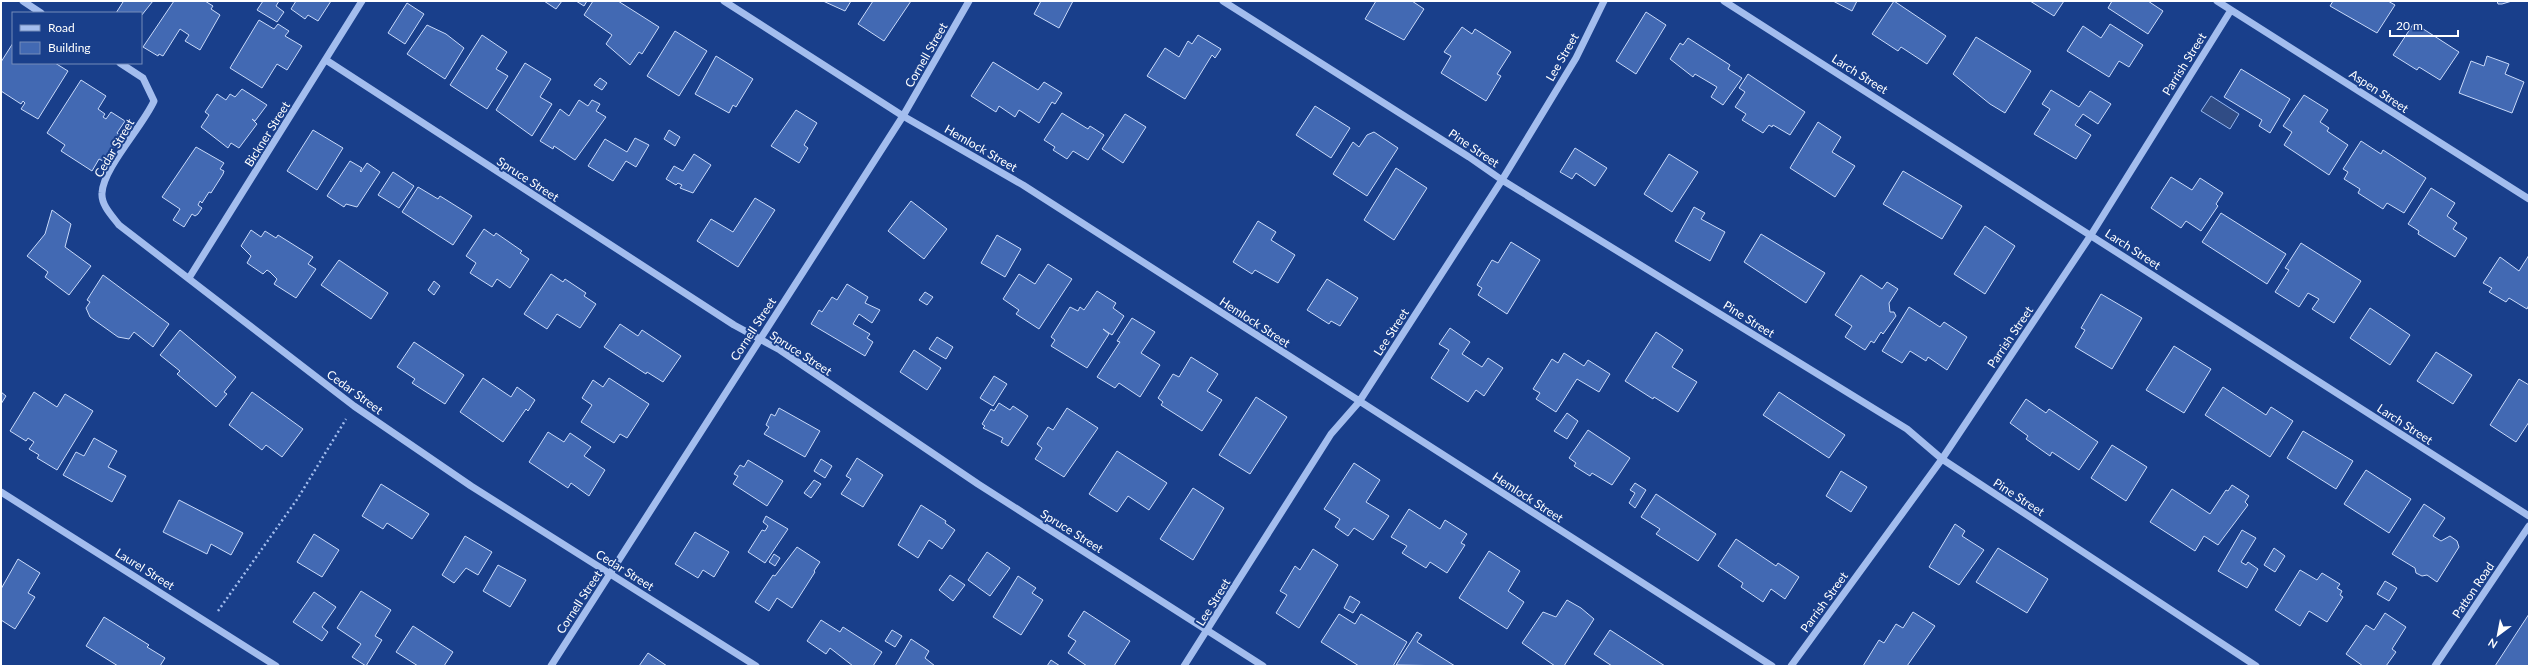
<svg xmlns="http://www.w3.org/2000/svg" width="2530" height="667" viewBox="0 0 2530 667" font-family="Lato,sans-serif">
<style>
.water{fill:#304c85;stroke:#96b7f0}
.building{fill:#4269b3;stroke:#c9dafa}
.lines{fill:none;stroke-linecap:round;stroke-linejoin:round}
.path{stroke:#a3bdee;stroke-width:2.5;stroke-dasharray:2 3;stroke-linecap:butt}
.minor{stroke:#a3bdee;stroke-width:7}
.labels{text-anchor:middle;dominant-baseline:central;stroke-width:4;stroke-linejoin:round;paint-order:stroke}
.street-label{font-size:12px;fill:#fff;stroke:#193f8b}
</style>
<rect width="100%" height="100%" fill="#193f8b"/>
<path class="water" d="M2211,96L2239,114L2230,129L2201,111Z"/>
<path class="building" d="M121,1H153L141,16V13H116L123,2Z
M174,1H205L213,6L211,9L220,15L200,50L185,41L189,35L180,29L163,56L159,54L158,56L143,47Z
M263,1H279L276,6L284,12L277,22L257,10Z
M296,1H331L318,21L308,15L305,19L291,9Z
M544,1H562L556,9Z
M576,1H587L584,6Z
M593,1H618L659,27L642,54L639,52L630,65L606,44L612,35L584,15Z
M823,1H851L845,11Z
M873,1H911L884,41L858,24Z
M1041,1H1073L1059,28L1034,14Z
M1376,1H1412L1424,9L1404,40L1365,19Z
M1833,1H1857L1852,11Z
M1894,1L1946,36L1927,64L1901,47L1898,51L1872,34Z
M2030,1H2064L2054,16Z
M2112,1H2148L2163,11L2148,34L2108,8Z
M2333,1H2388L2395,5L2377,33L2330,6Z
M2497,1H2512L2502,4H2498Z
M407,3L424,14L405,44L388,33Z
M1646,12L1666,25L1636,74L1616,61Z
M259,20L274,29L278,24L289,31L285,36L302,46L287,70L277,64L262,88L230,68Z
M2414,23L2459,52L2440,80L2419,67L2417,70L2393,55Z
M2110,24L2143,45L2129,67L2119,61L2109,77L2067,51L2083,26L2101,38Z
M427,25L446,34L464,48L445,79L407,54Z
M1462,27L1472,34L1475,29L1511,52L1497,74L1501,76L1486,101L1441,73L1451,56L1444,52Z
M675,31L707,51L679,96L647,76Z
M482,35L507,52L496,69L508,76L487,109L450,85Z
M1198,35L1221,49L1215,58L1212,55L1185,99L1147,76L1165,48L1179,57L1188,41L1192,44Z
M1976,37L2031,71L2005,113L1990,104L1953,74Z
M1688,38L1730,65L1728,69L1742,78L1723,105L1711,97L1717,87L1695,74L1693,77L1670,59L1680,43L1683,45Z
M13,43V63H55L68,71L38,119L21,109L25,103L23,101L21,104L1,91V62Z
M716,56L753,79L736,107L733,105L729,113L695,94Z
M2487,56L2509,64L2505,74L2524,82L2512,113L2459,93L2471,61L2484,66Z
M993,62L1038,90L1044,82L1062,93L1055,104L1052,102L1039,123L1019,110L1015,117L999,106L996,112L971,96Z
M525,63L551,79L540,97L552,104L532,136L496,110Z
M2241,69L2290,99L2270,133L2259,126L2262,120L2224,97Z
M1748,74L1805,112L1790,135L1773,125L1772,127L1769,125L1763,133L1742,120L1746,114L1735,107L1745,92L1739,88Z
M600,78L607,83L602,90L594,85Z
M81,80L106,96L98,109L105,114L103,117L106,119L111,112L125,121L117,133L121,136L105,162L99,159L92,171L61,151L65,145L47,133Z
M242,89L267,105L255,121L252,119L257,124L239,148L231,143L228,148L201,127L209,115L205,112L217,94L226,100L230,94L235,97Z
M2051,90L2079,107L2090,91L2111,104L2098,124L2083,114L2075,125L2091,135L2076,159L2034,134L2050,109L2042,104Z
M2304,95L2328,110L2320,122L2329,128L2327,131L2348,145L2329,175L2284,145L2292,132L2283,126Z
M579,100L588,106L592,100L600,104L596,111L606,117L575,160L554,146L553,149L540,141L560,109L569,116Z
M1315,106L1350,128L1331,158L1296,135Z
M796,110L817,123L804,145L808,148L799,163L771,146Z
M1062,113L1088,129L1090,126L1104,135L1088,160L1073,151L1067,159L1053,150L1055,147L1044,140Z
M1125,114L1146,127L1123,163L1102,149Z
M1818,122L1841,137L1832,152L1855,166L1835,197L1790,168Z
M313,130L343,148L317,190L287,171Z
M669,130L680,137L675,146L664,139Z
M1374,132L1398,148L1367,196L1333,174L1353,142L1359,147L1367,135Z
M635,138L649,145L636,167L626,161L613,181L588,166L605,139L627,152Z
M2361,141L2381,154L2383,150L2426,178L2404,213L2387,203L2383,209L2358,193L2360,189L2344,179L2348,172L2343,169Z
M196,147L224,163L220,169L224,171L223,174L211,193L209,192L202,203L200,201L198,205L202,208L198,214L195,216L192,214L184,227L173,220L180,209L162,197Z
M1575,148L1607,168L1595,186L1576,173L1572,179L1560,172Z
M694,154L711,165L693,193L680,188L682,185L678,183L676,185L666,179L674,166L683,171Z
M1669,154L1698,172L1672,212L1644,194Z
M350,161L362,168L360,171L361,172L367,163L380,172L357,207L346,204L344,207L327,196Z
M1396,168L1427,188L1394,240L1364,220Z
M1903,171L1962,206L1942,239L1883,204Z
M393,172L414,186L399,208L378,195Z
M2171,177L2192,190L2200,178L2223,193L2216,204L2218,206L2201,231L2186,221L2181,228L2151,208Z
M418,187L438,199L440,196L472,216L453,245L402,212Z
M2431,188L2455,203L2447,216L2457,223L2453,229L2467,238L2455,257L2418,234L2419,231L2408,224Z
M755,198L775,210L738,267L697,241L711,219L733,232Z
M911,201L947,229L924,259L888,231Z
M1694,207L1705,213L1701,219L1725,232L1710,261L1675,241Z
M52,210L71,224L65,247L91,266L69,295L45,277L48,272L27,256L45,234Z
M2221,213L2286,254L2267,284L2202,242Z
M1258,221L1276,232L1271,240L1295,255L1278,283L1255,270L1252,274L1233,262Z
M1985,226L2015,246L1985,294L1954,274Z
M484,229L494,236L496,233L522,251L520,253L529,259L510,288L497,279L492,287L470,273L476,263L466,256Z
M251,230L261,237L265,231L276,238L278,235L313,257L308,264L316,269L296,298L274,284L277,279L270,272L267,270L263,274L247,263L251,256L241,246Z
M1761,234L1825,273L1806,303L1744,262Z
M997,235L1021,249L1005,277L981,263Z
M1511,242L1540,260L1507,314L1478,295L1482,288L1477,285L1492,260L1498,263Z
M2301,243L2361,281L2334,323L2312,309L2319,299L2308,293L2299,307L2275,292L2289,270L2285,268Z
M2529,255V305L2527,309L2509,298L2506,302L2489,292L2492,288L2483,283L2500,257L2519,271Z
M339,260L388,293L371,319L321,285Z
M1048,264L1072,279L1039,329L1016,314L1019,310L1003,299L1019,274L1035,284Z
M551,274L563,282L565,279L586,293L584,296L596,304L580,328L557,314L547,329L524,314Z
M103,275L169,324L153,347L134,332L129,339L118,337L90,317L86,308L90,302L87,300Z
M1861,275L1882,289L1887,282L1898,289L1889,303L1890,312H1894L1896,316L1883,334L1881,332L1874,343L1871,341L1865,350L1845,337L1852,326L1835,315Z
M1327,279L1358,298L1340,326L1331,321L1329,324L1307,310Z
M434,281L440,286L434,295L428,290Z
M847,284L868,297L865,303L880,310L872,323L859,314L853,324L870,334L867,338L873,342L865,356L811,324L819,310L822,312L832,297L837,300Z
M1097,291L1116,303L1113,308L1124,316L1112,335L1103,329L1109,334L1087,368L1051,346L1055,340L1051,337L1070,307L1078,311L1080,307L1084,310Z
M925,292L933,297L927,305L919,300Z
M2101,294L2142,318L2112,369L2075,347L2085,330L2081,328Z
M1909,307L1940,327L1944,322L1967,337L1947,370L1928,357L1926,361L1910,351L1902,363L1882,351Z
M2370,308L2410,335L2390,365L2350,338Z
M1132,318L1155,332L1141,353L1160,365L1140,397L1119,383L1115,388L1097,377L1120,342L1117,341Z
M620,324L638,336L642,330L681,356L663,382L647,372L646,374L604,347Z
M1450,328L1470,342L1462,354L1482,367L1488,358L1503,368L1484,396L1476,390L1468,402L1431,378L1449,350L1439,344Z
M180,330L236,377L224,392L227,394L216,407L177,374L180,371L160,355Z
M1656,332L1683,350L1672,367L1697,382L1678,412L1654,397L1653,399L1625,381Z
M937,337L953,347L946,359L929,349Z
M414,342L464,375L445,404L412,383L415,379L397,367Z
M2174,346L2211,369L2184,413L2146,390Z
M914,350L941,368L927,390L900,372Z
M2436,352L2472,375L2453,404L2417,381Z
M1564,353L1584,366L1588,360L1610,374L1599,392L1577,379L1556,412L1536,399L1540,393L1533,389L1552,359L1558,363Z
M1191,357L1218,374L1207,391L1222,400L1202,431L1161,405L1163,402L1158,398L1173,374L1179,377Z
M994,376L1007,384L993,406L980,398Z
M483,378L511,397L517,387L535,400L528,411L526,409L503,442L460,412Z
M609,378L649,404L627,438L620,434L614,443L581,422L592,405L582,398L593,380L603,387Z
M2519,379L2529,385V422L2516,442L2490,425Z
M2223,387L2266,415L2271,407L2293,421L2270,457L2205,415Z
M1,392L6,396L1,404Z
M34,392L57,407L65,394L93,411L57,470L37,458L39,455L29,449L34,442L28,438L26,441L10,431Z
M252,392L303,429L282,457L266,445L262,450L229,425Z
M1779,392L1845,435L1829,458L1763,415Z
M1256,397L1287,417L1250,474L1219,455Z
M2026,399L2046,413L2049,409L2098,442L2079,470L2052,452L2050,456L2026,439L2028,436L2010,423Z
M999,403L1010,410L1013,406L1028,416L1008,446L1001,442L1003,438L983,428L985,426L982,424L991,409L994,411Z
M779,408L820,431L805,457L764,434L769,427L766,425L771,414L775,416Z
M1067,408L1098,428L1064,477L1035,459L1042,448L1037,444L1048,427L1053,430Z
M1567,413L1578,421L1567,439L1554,431Z
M1588,430L1630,458L1612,485L1592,473L1590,476L1574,466L1576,463L1569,458Z
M2303,431L2353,461L2336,489L2287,458Z
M548,432L564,442L570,433L591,447L584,456L605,470L589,496L571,483L568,488L529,462Z
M94,438L117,451L108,467L126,476L112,502L63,475L76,452L84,456Z
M2112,445L2147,467L2126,501L2091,478Z
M1117,451L1167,483L1149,510L1128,496L1117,512L1089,494Z
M857,458L883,475L863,507L841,494L851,479L846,476Z
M821,459L832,466L825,478L814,471Z
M748,460L783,481L767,506L733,484L738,476L734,474L740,465L744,467Z
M1354,463L1380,480L1366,502L1389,516L1373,540L1354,528L1348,536L1335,527L1340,519L1324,509Z
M2366,470L2411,499L2389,533L2344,504Z
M1841,471L1867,487L1851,512L1826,496Z
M814,480L821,484L811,498L804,493Z
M1635,483L1646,490L1635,508L1629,503L1635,493L1630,490Z
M381,484L429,514L412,539L387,523L383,529L362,516Z
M2232,485L2249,496L2245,502L2248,505L2218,545L2204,536L2195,551L2150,522L2172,489L2210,514L2226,490L2228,491Z
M1193,488L1224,508L1193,560L1160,539Z
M1656,494L1716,534L1698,561L1656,534L1660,529L1641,517Z
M179,500L243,533L231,555L211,544L207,554L163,532Z
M2424,504L2445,518L2433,536L2441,541L2450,536L2457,541L2459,547L2437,582L2427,575L2422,576L2416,573L2415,568L2392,554Z
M921,505L946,521L945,523L955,530L942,549L929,540L918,558L898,545Z
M1409,509L1440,529L1445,520L1467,534L1461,543L1465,545L1447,573L1430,562L1426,568L1402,553L1407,546L1391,537Z
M766,516L788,529L765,563L748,552L762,530L765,531L768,526L763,522Z
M1955,524L1965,531L1962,536L1984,550L1959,585L1929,567Z
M2242,530L2256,538L2241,562L2246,565L2248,562L2258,569L2247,588L2218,571Z
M695,532L729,552L714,577L703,570L698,578L675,564Z
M314,534L339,550L322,577L297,562Z
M465,536L492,552L478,575L466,568L454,583L442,575Z
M1736,539L1776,566L1778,563L1799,577L1785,599L1771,589L1763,602L1741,587L1743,583L1718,566Z
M797,547L820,562L814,571L815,572L792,608L777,598L769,611L755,602L773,575L775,576Z
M1998,548L2048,579L2027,613L1976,582Z
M2274,548L2285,556L2275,572L2264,565Z
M1313,549L1338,565L1299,628L1276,613L1287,595L1280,591L1295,566L1300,570Z
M1489,551L1520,571L1508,591L1524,602L1507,629L1459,598Z
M987,552L1010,568L990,596L968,580Z
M774,554L780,558L775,566L769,562Z
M18,559L40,573L28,593L35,597L15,629L1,620V589Z
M498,565L526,580L510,607L483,591Z
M2300,570L2317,580L2322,573L2340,584L2337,588L2342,591L2340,595L2343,597L2327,622L2309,611L2300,626L2275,610Z
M950,575L965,585L953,601L939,590Z
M1018,576L1036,588L1032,593L1043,600L1021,635L993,617Z
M2385,581L2397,588L2389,601L2377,594Z
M361,591L391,610L375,636L382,640L366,666L352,657L361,644L337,628Z
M314,592L336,607L322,627L328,632L322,641L293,622Z
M1350,596L1360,602L1353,613L1344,608Z
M1567,600L1581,608L1594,619L1564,666H1555L1522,643L1543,612L1556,617Z
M1084,611L1130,641L1114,666H1087L1068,653L1076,641L1068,636Z
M1913,612L1935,626L1907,666H1863L1879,640L1884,643L1896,624L1903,628Z
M2385,613L2406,627L2392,649L2396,652L2386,666H2363L2346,654L2366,625L2374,630Z
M1339,614L1355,624L1361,614L1407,642L1393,666H1359L1321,642Z
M2529,614V666H2495Z
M104,617L149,645L147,647L165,658L160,666H118L86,646Z
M821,620L840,632L843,627L882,652L873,666H853L830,648L826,654L807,641Z
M413,626L453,652L444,666H418L396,652Z
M892,630L902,636L895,647L885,641Z
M1610,630L1665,666H1612L1594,654Z
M1417,632L1422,635L1417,642L1455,666L1396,665Z
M911,639L929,651L925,658L935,666H895Z
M648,653L667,666H639Z
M1051,660L1060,666H1047Z"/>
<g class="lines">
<path class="path" d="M218,611L298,498L346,419"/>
<path class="minor" d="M23,1L41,13
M724,1L903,116L1023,185L1772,666
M1223,1L1469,157L1502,180L1907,429L1942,459L2256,666
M1724,1L2529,516
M2217,1L2529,199
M326,60L734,325L780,350L978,484L1263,666
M120,63L143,78L154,101C143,126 103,168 102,193C101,205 112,216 119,225L354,406L471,486L756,666
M189,278L362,1
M1,492L276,666
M551,666L903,116L969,1
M1184,666L1331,434L1359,402L1502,180L1576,58L1604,1
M1791,666L1942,459L2091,235L2231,10
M2435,666L2529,526"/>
</g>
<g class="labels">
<g class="street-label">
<text transform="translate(926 55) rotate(-60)">Cornell Street</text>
<text transform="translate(1562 57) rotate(-60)">Lee Street</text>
<text transform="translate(2184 64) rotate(-58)">Parrish Street</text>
<text transform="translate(1860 74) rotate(32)">Larch Street</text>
<text transform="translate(2379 91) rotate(33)">Aspen Street</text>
<text transform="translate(267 134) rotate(-58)">Bickner Street</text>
<text transform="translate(114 148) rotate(-59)">Cedar Street</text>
<text transform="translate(981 148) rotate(30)">Hemlock Street</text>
<text transform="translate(1474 148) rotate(34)">Pine Street</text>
<text transform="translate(528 179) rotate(33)">Spruce Street</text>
<text transform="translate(2133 249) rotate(33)">Larch Street</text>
<text transform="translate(1749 319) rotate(32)">Pine Street</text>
<text transform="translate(1255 322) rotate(33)">Hemlock Street</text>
<text transform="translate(753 329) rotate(-57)">Cornell Street</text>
<text transform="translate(1391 332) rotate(-57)">Lee Street</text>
<text transform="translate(2010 337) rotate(-56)">Parrish Street</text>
<text transform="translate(801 353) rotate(33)">Spruce Street</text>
<text transform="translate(355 392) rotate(36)">Cedar Street</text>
<text transform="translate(2405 424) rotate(33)">Larch Street</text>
<text transform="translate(1528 497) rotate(33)">Hemlock Street</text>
<text transform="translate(2019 497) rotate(33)">Pine Street</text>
<text transform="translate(1072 531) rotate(32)">Spruce Street</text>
<text transform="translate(145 569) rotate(32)">Laurel Street</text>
<text transform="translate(625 570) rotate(32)">Cedar Street</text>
<text transform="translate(2473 590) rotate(-56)">Patton Road</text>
<text transform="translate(579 602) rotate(-57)">Cornell Street</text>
<text transform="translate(1213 602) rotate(-58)">Lee Street</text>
<text transform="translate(1824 602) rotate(-54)">Parrish Street</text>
</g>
</g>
<rect width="2530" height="667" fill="none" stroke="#ffffff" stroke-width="4"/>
<rect x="12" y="12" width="130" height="52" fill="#193f8b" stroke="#758cb9"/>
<rect x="20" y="25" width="20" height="6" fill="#a3bdee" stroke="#758cb9"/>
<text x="48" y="32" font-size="12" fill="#ffffff">Road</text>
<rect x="20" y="42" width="20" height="12" fill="#4269b3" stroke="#758cb9"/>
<text x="48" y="52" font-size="12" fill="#ffffff">Building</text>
<g transform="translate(2498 635) rotate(212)" stroke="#193f8b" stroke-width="3" paint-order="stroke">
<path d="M0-3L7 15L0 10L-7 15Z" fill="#ffffff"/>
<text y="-6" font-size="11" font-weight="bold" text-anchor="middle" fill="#ffffff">N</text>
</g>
<path d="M2390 30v6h68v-6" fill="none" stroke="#ffffff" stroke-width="2"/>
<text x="2396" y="30" font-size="12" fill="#ffffff" stroke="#193f8b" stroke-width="3" paint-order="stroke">20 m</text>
</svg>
